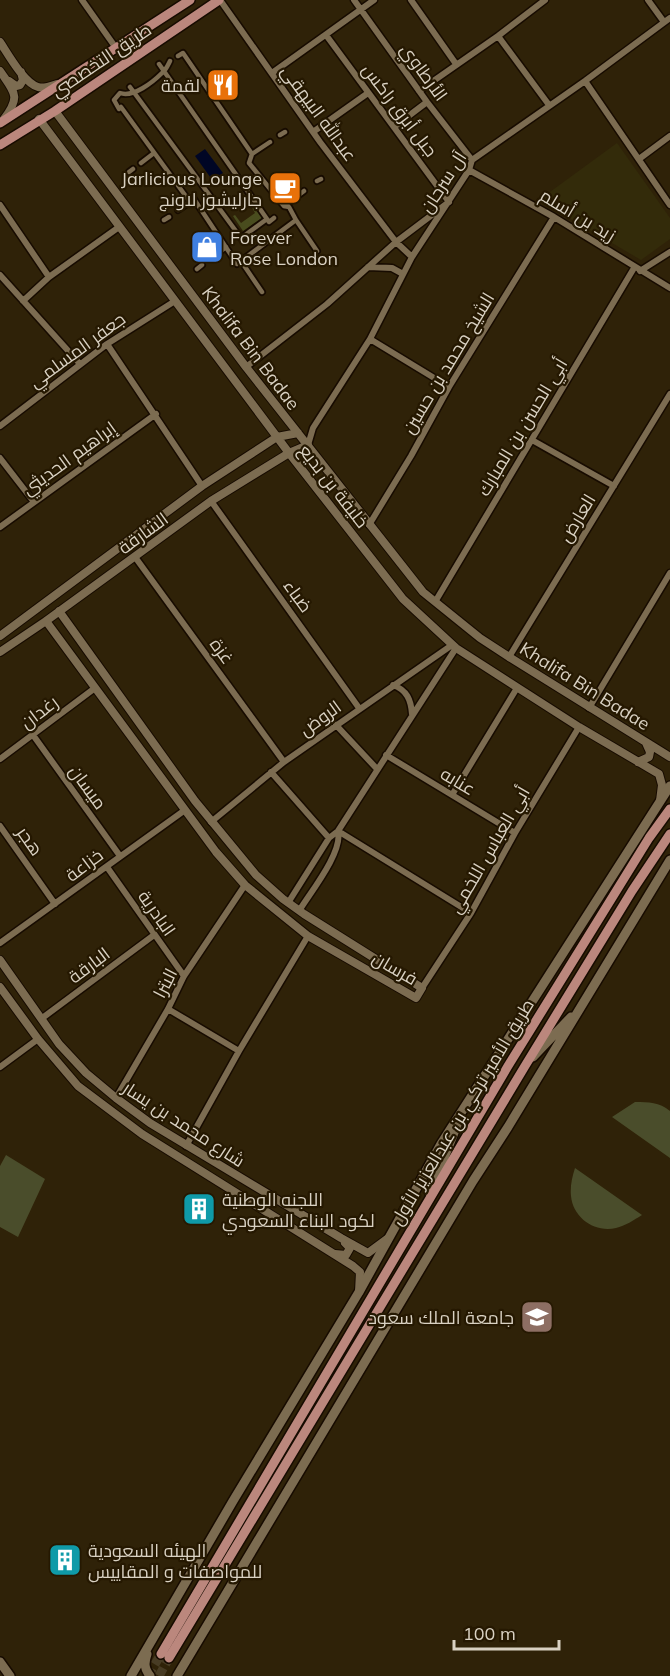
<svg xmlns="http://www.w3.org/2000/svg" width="670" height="1676" viewBox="0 0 670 1676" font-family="Mulish,Cairo,sans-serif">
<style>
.green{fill:#4a4d2b}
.forest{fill:#494c1e}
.sand{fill:#332b0a}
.water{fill:#000625}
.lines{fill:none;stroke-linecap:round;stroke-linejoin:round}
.primary-tunnel{stroke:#483c24;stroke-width:9;stroke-dasharray:9 4.5;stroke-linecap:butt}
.pedestrian-casing{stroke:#170b00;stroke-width:8}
.minor-casing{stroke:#170b00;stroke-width:9}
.tertiary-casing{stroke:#170b00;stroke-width:10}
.secondary-casing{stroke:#170b00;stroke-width:12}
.primary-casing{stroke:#170b00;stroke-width:12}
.pedestrian{stroke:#7c6c51;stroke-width:4.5}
.minor{stroke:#7c6c51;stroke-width:6}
.tertiary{stroke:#7c6c51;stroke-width:8}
.secondary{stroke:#7c6c51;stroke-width:9}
.primary{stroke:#bb877d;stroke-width:9}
.labels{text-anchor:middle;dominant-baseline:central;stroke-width:4.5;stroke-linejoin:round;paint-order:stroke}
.street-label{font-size:18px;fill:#d9d1c2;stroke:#251801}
.poi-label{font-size:18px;fill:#d9d1c2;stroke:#251801;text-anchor:end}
</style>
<rect width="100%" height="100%" fill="#2f2208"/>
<path class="green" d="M635,1102C649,1102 659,1102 670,1111V1158L612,1117Z
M6,1155L45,1179L18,1237L0,1227V1166Z
M575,1168L642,1215C634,1220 625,1226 616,1228C595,1233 573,1218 571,1196C570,1187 572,1177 575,1168Z"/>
<path class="forest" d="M253,204L262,218L243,231L233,216L235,215L241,223L255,213L251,206Z"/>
<path class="sand" d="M617,143L670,218V239L641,260L539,200Z"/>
<path class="water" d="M205,149L223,173L213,181L195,156Z"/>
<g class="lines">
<path class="primary-tunnel" d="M148,1676L161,1654
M159,1676L169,1658"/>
<defs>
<path id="pedestrian" d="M170,61C168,65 166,70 162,73C153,82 133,98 120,93L114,100L119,109L121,107L190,202L194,199L237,264L296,220L289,207L284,206L249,163L252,154L183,53L178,56
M130,87L241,238L267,219L159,64
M280,135L285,132
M252,154L270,142
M141,163L154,153
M129,172L133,169
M317,181L321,179
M284,206L304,191
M178,210L190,202
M267,219L269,222L274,218
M164,220L169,217
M296,220L317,251
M212,258L226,247
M241,261L262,292
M197,269L202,265"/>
<path id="minor" d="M82,0L116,48
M220,0L320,142L396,242L412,257
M354,0L427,102L472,160
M411,0L456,64
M648,0L664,22
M498,36L549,105
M272,73L374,0
M585,81L670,205
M419,91L498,36L545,0
M394,127L427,102
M313,132L368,93
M639,159L670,136
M469,170L554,217L670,288
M0,205L49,277
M368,267L392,268L403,274
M640,271L670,252
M0,275L80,364
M23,301L49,277L119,227
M370,339L449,387
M107,344L202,486
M246,367L327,304L396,242L449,202L326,35
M0,426L107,344L175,301
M532,440L614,486
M308,445L313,428L370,339L412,257L469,170L472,160L585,81L670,18
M0,458L34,502
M211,501L359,708
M369,525L411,456L449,387L554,217
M0,527L156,414
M135,557L284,762
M435,602L634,268
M509,657L670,394
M393,685C407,690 411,700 412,714
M589,708L670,573
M336,725L377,769
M33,735L120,856
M386,755L515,833
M0,759L95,688
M271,772L329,838
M452,795L517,688
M211,822L284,762L452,645
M0,826L55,904
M338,831L471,913
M107,867L184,976
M288,903L329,838L338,831L456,648
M299,911C310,893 343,852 338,832
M0,943L185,810
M422,988L471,913L515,833L579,727
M168,1009L239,1051
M41,1019L154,935
M0,1067L38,1039
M116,1098L168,1009L184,976L245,885
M186,1146L239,1051L308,936"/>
<path id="tertiary" d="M0,42C8,54 24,83 38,87C43,89 51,86 57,84
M0,71C15,93 21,96 4,119
M9,81L16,86L20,85L23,80L21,72
M55,111L246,367L423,592L480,638L509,657L670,757
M39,119L289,453L403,599L456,648L579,727L659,774L662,785L660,801
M46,621L216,852L245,885L308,936L416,998L422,988L304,914L283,899L256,875L195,801L59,611
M0,636L202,486L277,437L298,433
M0,652L46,621L211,501L289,453L308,445
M638,762L649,757L650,752L646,743
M0,960L59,1044L86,1073L116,1098L150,1123L341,1238L368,1253L387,1239
M0,987L38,1039L78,1086L142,1134L353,1266L360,1272L359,1292
M335,1254L346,1255L350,1248L345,1243"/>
<path id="secondary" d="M533,1057L571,1017
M430,1193L457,1125
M147,1654C144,1663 144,1668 150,1676
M0,1662L10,1676
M131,1676L233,1501L359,1292L441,1144L670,786
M177,1676L473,1181L508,1127L670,860"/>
<path id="primary" d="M0,123L190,0
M0,145L55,111L219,0
M161,1654L508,1066L649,838L670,809
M169,1658L525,1066L632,891L670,834"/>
</defs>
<use href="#pedestrian" class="pedestrian-casing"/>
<use href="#minor" class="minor-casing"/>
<use href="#tertiary" class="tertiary-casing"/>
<use href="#secondary" class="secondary-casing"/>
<use href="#primary" class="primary-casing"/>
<use href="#pedestrian" class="pedestrian"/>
<use href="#minor" class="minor"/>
<use href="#tertiary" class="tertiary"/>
<use href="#secondary" class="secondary"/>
<use href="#primary" class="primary"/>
</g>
<defs>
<symbol id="restaurant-square" viewBox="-11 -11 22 22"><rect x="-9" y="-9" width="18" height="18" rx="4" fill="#e8710a" stroke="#251801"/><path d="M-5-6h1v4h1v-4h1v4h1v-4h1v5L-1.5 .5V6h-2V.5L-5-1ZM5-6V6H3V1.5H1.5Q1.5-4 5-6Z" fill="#fff"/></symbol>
<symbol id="cafe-square" viewBox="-11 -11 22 22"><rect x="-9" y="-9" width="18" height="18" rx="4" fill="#e8710a" stroke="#251801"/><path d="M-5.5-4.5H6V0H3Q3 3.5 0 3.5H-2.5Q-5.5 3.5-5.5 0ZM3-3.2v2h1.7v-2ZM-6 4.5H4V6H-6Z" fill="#fff"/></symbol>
<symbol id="shop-square" viewBox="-11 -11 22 22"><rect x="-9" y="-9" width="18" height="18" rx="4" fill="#3f7fe0" stroke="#251801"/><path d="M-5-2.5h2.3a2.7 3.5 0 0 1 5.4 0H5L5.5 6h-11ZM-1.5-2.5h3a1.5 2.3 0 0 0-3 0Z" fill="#fff"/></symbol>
<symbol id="building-square" viewBox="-11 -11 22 22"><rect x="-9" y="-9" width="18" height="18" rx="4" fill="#0f9aa8" stroke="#251801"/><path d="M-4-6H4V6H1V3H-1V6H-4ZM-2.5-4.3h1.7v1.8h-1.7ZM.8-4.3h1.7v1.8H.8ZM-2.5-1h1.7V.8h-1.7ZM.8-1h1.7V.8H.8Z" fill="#fff"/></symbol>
<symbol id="university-square" viewBox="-11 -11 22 22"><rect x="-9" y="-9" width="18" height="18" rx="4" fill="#8d6e63" stroke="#251801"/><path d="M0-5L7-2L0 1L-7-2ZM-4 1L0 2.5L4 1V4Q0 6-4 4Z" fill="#fff"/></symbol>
</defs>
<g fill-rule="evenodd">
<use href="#restaurant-square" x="204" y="66" width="38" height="38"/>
<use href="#cafe-square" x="266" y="169" width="38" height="38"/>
<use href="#shop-square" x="188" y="228" width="38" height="38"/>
<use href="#building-square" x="180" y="1190" width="38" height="38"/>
<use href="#university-square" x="518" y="1298" width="38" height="38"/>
<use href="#building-square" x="46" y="1541" width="38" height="38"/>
</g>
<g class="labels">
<g class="street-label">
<text transform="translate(101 60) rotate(-34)">طريق التخصصي</text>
<text transform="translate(424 72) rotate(54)">الأرطاوي</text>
<text transform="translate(400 110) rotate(53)">جبل أبرق راكس</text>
<text transform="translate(319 113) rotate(54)">عبدالله البيهقي</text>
<text transform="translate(443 182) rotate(-57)">آل سرحان</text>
<text transform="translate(578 215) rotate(31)">زيد بن أسلم</text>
<text transform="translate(251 348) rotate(53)">Khalifa Bin Badae</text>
<text transform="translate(77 350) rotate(-36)">جعفر المسلمي</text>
<text transform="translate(448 363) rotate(-59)">الشيخ محمد بن حسين</text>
<text transform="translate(522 427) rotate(-59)">أبي الحسن بن المبارك</text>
<text transform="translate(69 458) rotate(-36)">إبراهيم الحديثي</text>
<text transform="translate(334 486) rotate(52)">خليفة بن بديع</text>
<text transform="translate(577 518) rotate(-59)">العارض</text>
<text transform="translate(143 533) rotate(-36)">الشارقة</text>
<text transform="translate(298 596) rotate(54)">ضباء</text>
<text transform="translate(222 651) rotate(54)">غزة</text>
<text transform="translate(585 686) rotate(32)">Khalifa Bin Badae</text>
<text transform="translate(39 712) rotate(-37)">رغدان</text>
<text transform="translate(320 718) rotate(-36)">الروض</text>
<text transform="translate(458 781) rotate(31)">عنابه</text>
<text transform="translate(88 787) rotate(54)">ميسان</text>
<text transform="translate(30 841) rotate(55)">هجر</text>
<text transform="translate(489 850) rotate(-60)">أبي العباس اللخمي</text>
<text transform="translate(84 865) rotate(-37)">خزاعة</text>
<text transform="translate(157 913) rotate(55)">البادرية</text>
<text transform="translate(89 965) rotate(-37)">البارقة</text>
<text transform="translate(395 968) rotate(30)">فرسان</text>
<text transform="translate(165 983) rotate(-63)">البترا</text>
<text transform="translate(462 1112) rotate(-59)">طريق الأمير تركي بن عبدالعزيز الأول</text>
<text transform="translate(184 1124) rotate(33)">شارع محمد بن يسار</text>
</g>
<g class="poi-label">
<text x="200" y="85">لقمة</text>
<text x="262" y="178">Jarlicious Lounge<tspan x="262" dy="21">جارليشوز لاونج</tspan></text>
<text x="230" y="237" text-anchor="start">Forever<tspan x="230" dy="21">Rose London</tspan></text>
<text x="222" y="1199" text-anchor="start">اللجنه الوطنية<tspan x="222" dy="21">لكود البناء السعودي</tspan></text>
<text x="514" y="1317">جامعة الملك سعود</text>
<text x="88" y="1550" text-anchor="start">الهيئه السعودية<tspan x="88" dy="21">للمواصفات و المقاييس</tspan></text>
</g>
</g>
<path d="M454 1640v9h105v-9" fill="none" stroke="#d9d1c2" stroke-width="3"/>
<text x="463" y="1640" font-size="18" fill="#d9d1c2" stroke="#251801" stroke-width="4.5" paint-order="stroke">100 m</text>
</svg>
